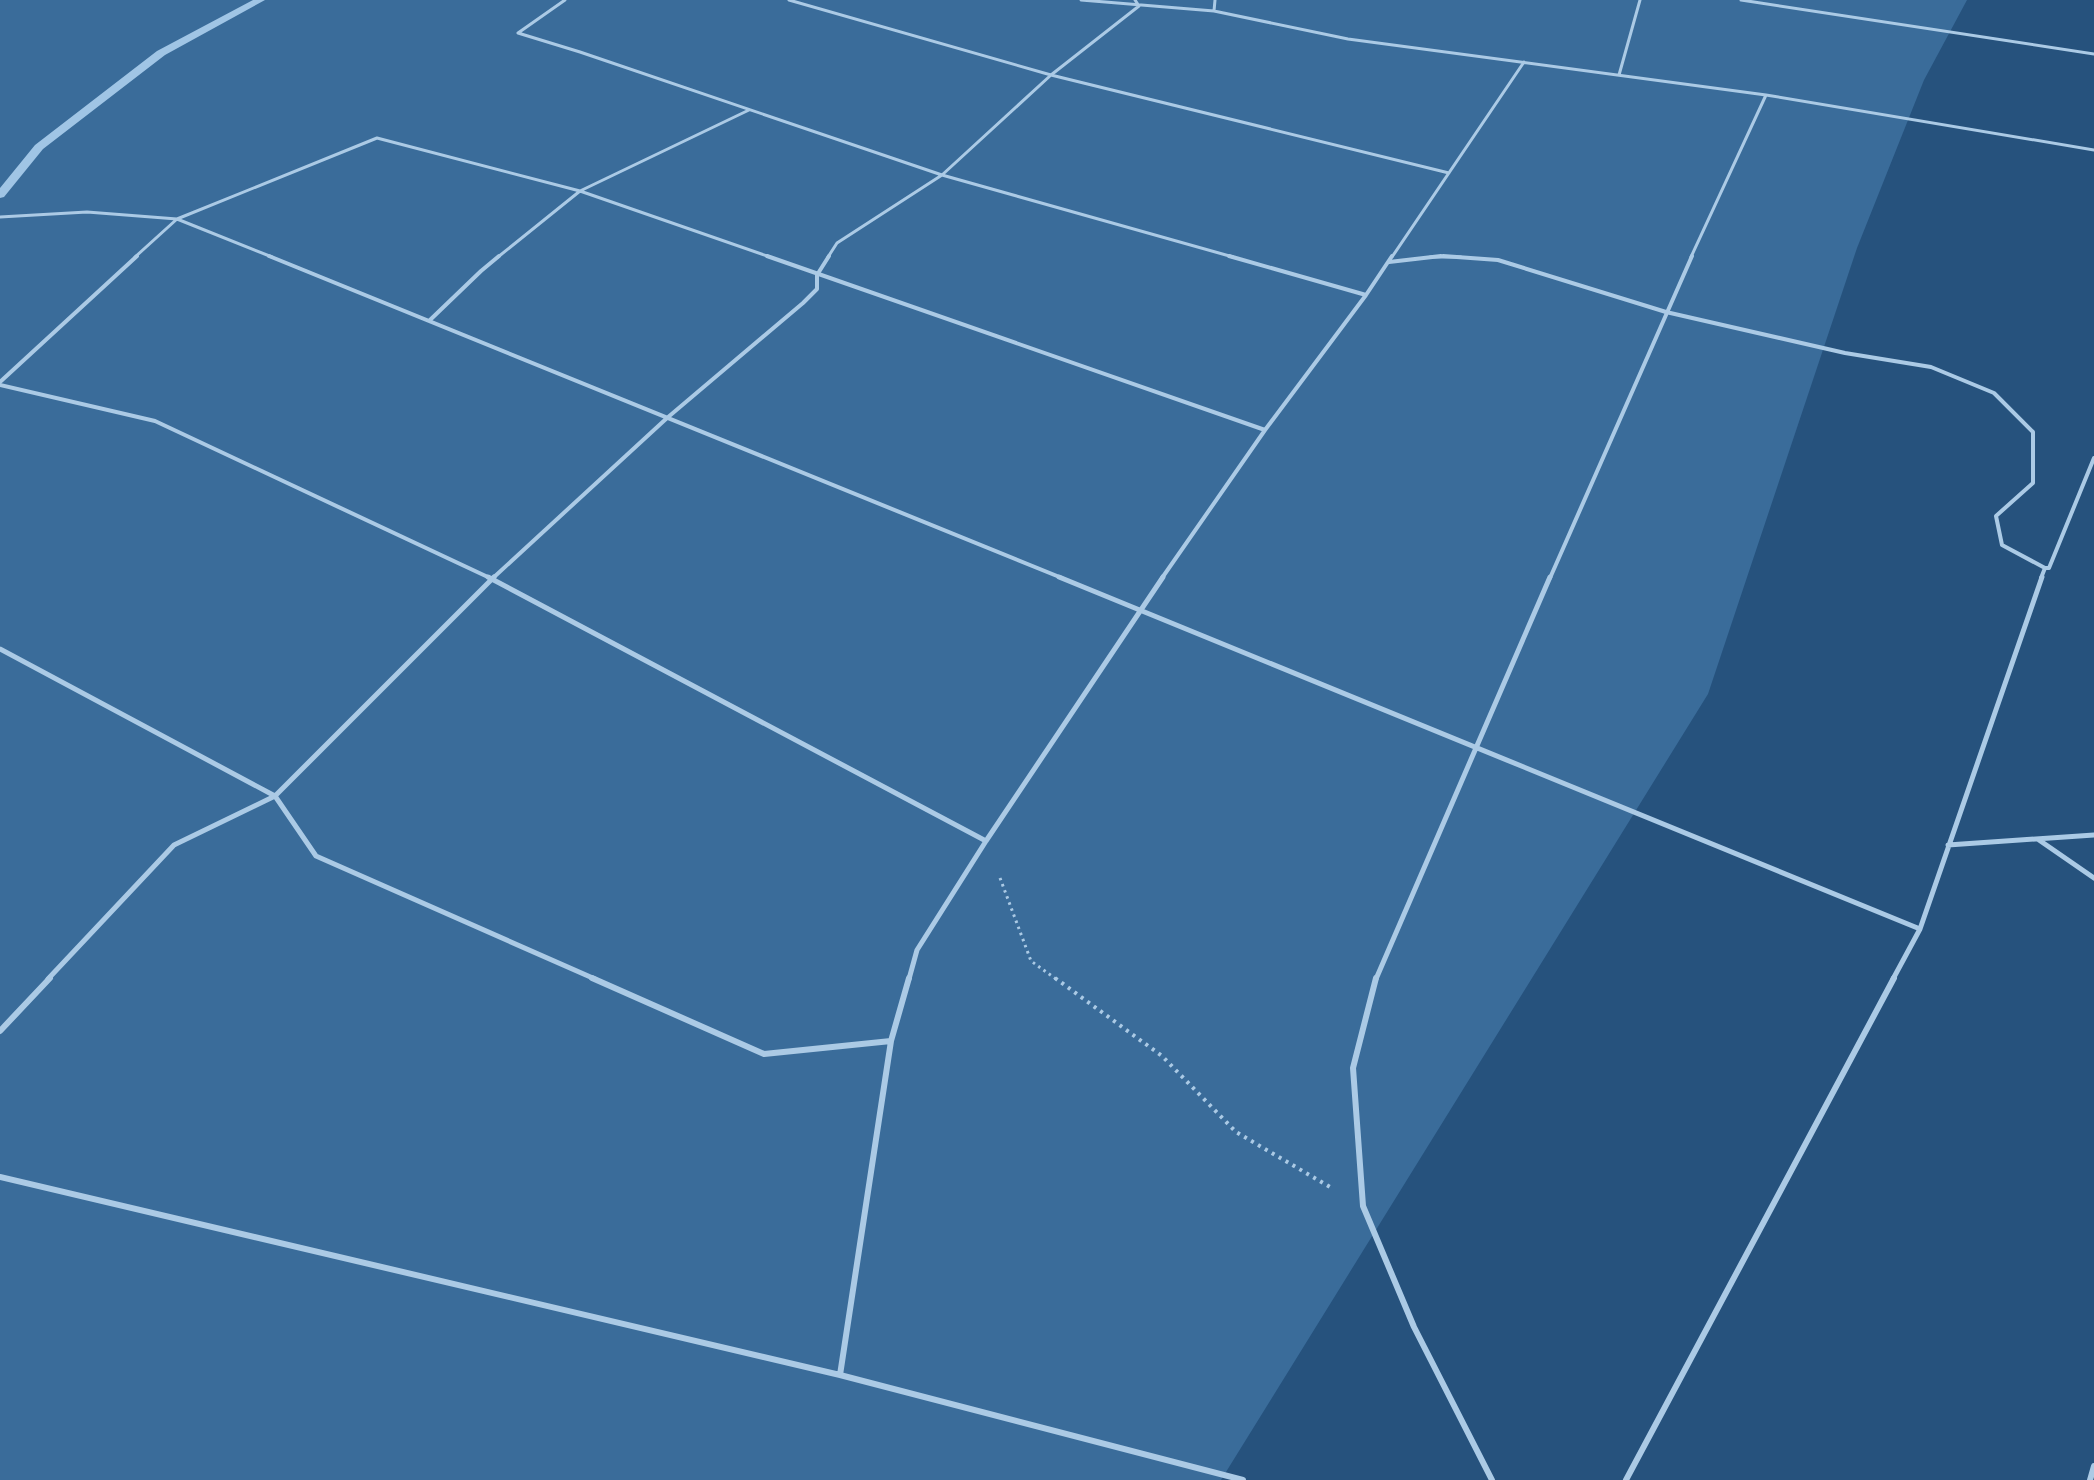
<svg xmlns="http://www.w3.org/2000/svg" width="2094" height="1480" viewBox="0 0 2094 1480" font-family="'PT Sans',sans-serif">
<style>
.green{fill:#3a6c9a}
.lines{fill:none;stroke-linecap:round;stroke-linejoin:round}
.stream{fill:#a0c5e5;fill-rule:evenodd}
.path-far1{stroke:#abcae5;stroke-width:3;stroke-dasharray:2.5 4;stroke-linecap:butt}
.path{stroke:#abcae5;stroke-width:4;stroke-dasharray:3 5;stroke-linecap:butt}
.street-far3{stroke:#abcae5;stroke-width:3}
.street-far2{stroke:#abcae5;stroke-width:4}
.street-far1{stroke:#abcae5;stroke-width:5}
.street{stroke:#abcae5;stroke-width:6}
</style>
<rect width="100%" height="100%" fill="#26527d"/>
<path class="green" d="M0,0H1967L1924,80L1857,248L1708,694L1221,1480H0Z"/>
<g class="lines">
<path class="stream" d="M253,0H265L165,55L43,149L4,197L0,198V188L35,145L157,51Z"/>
<path class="path-far1" d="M1000,878L1031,961L1056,979"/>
<path class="path" d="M1055,978L1162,1056L1236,1132L1330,1187"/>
<path class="street-far3" d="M789,0L1051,75L1449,173
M1081,0L1214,11L1348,39L1766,95L2094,150
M1741,0L2094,54
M1214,11L1215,0
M518,33L580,52L942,175L1233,257
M518,33L565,0
M1619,75L1640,0
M0,217L87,212L177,219L272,257
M135,257L177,219L377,138L580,191L770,257
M498,257L580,191L749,110
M828,257L837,243L942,175L1051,75L1139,6L1135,0
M1392,257L1524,62
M1430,257H1461
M1691,257L1766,95"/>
<path class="street-far2" d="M269,256L1062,578
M767,256L1265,430
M1229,256L1366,295
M1443,256L1498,260L1666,312L1845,353L1931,367L1994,393L2033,432V483L1996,516L2002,545L2045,568
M1389,262L1441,256
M430,320L481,271L499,256
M0,382L137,256
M0,385L155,421L490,578
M493,578L667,418L803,303L817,289V275L829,256
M1162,578L1265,430L1366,295L1392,256
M1550,578L1692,256
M2041,578L2045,568H2049L2094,458"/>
<path class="street-far1" d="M488,577L986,841
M1059,577L1920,929
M0,649L275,796L316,856L595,979
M2039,840L2094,878
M1948,845L2094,835
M48,979L174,845L275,796L494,577
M909,979L917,950L986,841L1163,577
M1376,979L1550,577
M1893,979L1920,929L2042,577"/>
<path class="street" d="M592,978L764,1054L891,1041
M1376,978L1353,1068L1363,1206L1414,1327L1492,1480
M0,1031L50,978
M0,1177L840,1375L1243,1480
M840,1375L891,1041L909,978
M1626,1480L1894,978
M2090,1480L2094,1466"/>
</g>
</svg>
